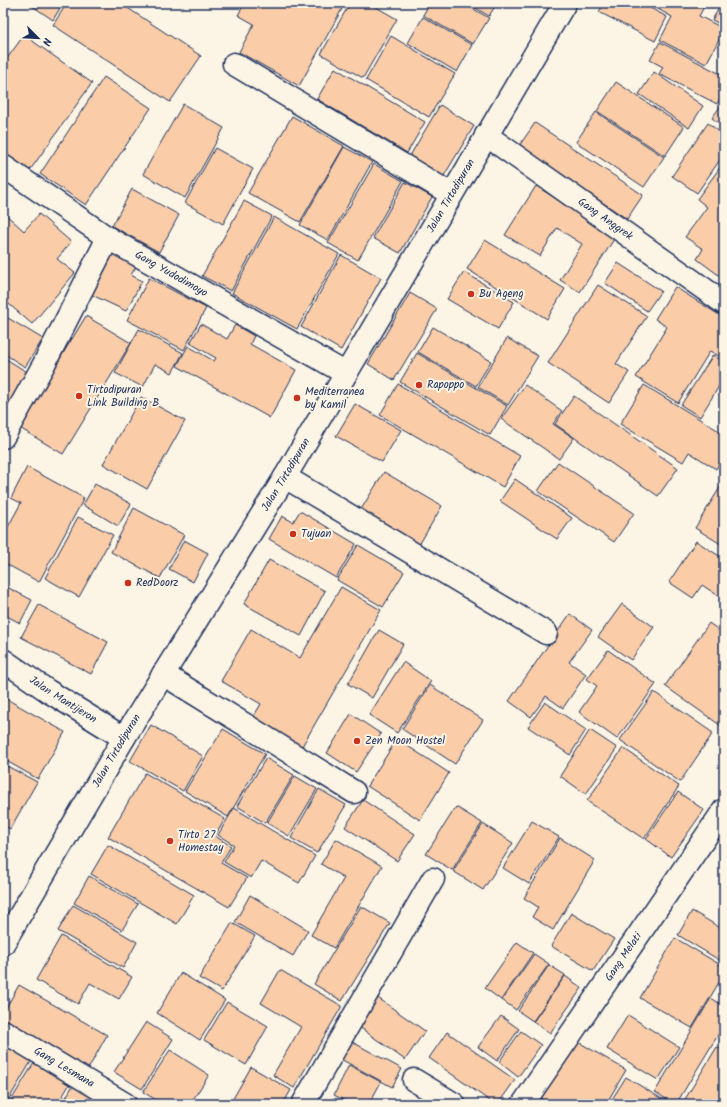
<svg xmlns="http://www.w3.org/2000/svg" width="727" height="1107" viewBox="0 0 727 1107" font-family="Kalam,sans-serif">
<style>
.building{fill:#facda8;stroke:#1b2f5e}
.lines{fill:none;stroke-linecap:round;stroke-linejoin:round}
.minor-casing{stroke:#1b2f5e;stroke-width:25}
.minor{stroke:#fcf5e5;stroke-width:22}
.poi-dot{fill:#c8321e;stroke:#fcf5e5;stroke-width:1.5}
.labels{text-anchor:middle;dominant-baseline:central;stroke-width:4;stroke-linejoin:round;paint-order:stroke}
.street-label{font-size:11px;fill:#1b2f5e;stroke:#fcf5e5}
.poi-label{font-size:11px;fill:#1b2f5e;stroke:#fcf5e5;text-anchor:start}
</style>
<rect width="100%" height="100%" fill="#fcf5e5"/>
<filter id="ink" filterUnits="userSpaceOnUse"><feTurbulence type="fractalNoise" baseFrequency=".025" numOctaves="2"/><feDisplacementMap in="SourceGraphic" scale="8" xChannelSelector="R" yChannelSelector="G"/><feConvolveMatrix kernelMatrix="1 2 1 2 8 2 1 2 1" color-interpolation-filters="sRGB"/></filter>
<g filter="url(#ink)">
<path class="building" d="M28,3H63L53,20Z
M67,3H120L201,56L170,102L53,25Z
M245,3H330L342,9L299,86L239,52L254,24L238,15Z
M350,3H369L397,19L363,78L321,54Z
M430,3H463L489,18L473,44L423,15Z
M467,3H497L489,16Z
M604,3H641L667,17L655,41L599,12Z
M648,3H659L657,8Z
M661,3H706L699,16L724,29V30L706,64L660,40L672,17L658,9Z
M722,3H724V26L712,20Z
M423,17L472,45L457,72L408,43Z
M24,35L92,83L23,180L3,165V64Z
M391,36L455,74L429,117L366,80Z
M660,42L724,76V91L717,104L659,74L663,67L650,60Z
M335,68L425,122L407,153L317,99Z
M654,72L703,106L689,128L639,94Z
M104,77L151,108L86,205L40,174Z
M616,82L684,127L665,156L597,111Z
M724,101V127L712,118Z
M183,104L224,128L185,198L143,174Z
M440,105L474,126L442,179L408,159Z
M596,112L664,157L644,187L576,142Z
M292,116L344,146L300,222L248,193Z
M535,123L643,195L627,219L519,146Z
M708,123L724,135V154L697,193L672,176Z
M344,147L372,162L328,240L300,225Z
M215,148L253,169L223,224L185,203Z
M724,162V279L697,259L703,249L685,237L707,207L697,199Z
M374,164L403,181L358,260L328,243Z
M405,182L432,197L400,253L373,238Z
M536,186L616,236L580,292L560,280L582,244L557,228L540,256L505,235Z
M132,189L179,215L159,252L112,226Z
M244,201L272,216L231,291L202,276Z
M3,212L24,231L39,214L71,242L57,259L75,273L32,324L3,299Z
M274,217L339,254L297,329L232,293Z
M485,240L565,289L547,319L467,269Z
M113,254L137,265L131,275L142,281L126,311L92,295Z
M341,255L381,278L341,350L301,327Z
M618,263L661,291L647,311L605,283Z
M464,272L514,302L498,329L447,299Z
M149,278L206,308L184,350L127,320Z
M598,285L647,316L616,364L629,372L609,403L548,363Z
M675,287L724,318V359L710,351L678,403L636,377L667,327L655,319Z
M410,293L437,309L394,380L368,364Z
M3,315L43,339L25,367L3,353Z
M86,316L131,343L63,454L18,427Z
M201,324L227,339L235,325L254,336L250,344L296,370L270,418L177,366L188,346L214,361L216,358L190,343Z
M433,327L491,361L476,386L418,352Z
M139,329L183,353L172,373L155,364L143,387L115,373Z
M507,338L538,356L508,405L478,387Z
M417,353L507,406L490,435L400,382Z
M713,355L724,362V378L700,417L681,405Z
M3,357L30,374L9,407L3,404Z
M398,384L520,456L503,487L380,415Z
M525,385L562,411L553,424L574,438L559,459L501,419Z
M644,385L724,434V456L716,469L689,452L683,462L620,424Z
M574,396L678,468L658,496L555,424Z
M141,397L185,421L147,489L103,464Z
M355,404L401,430L382,462L336,436Z
M558,462L634,513L614,542L538,491Z
M27,467L84,498L39,582L6,564L3,569V536L21,503L11,498Z
M384,472L442,506L419,545L360,511Z
M515,479L572,518L557,539L500,501Z
M724,481V546L695,528Z
M95,484L131,504L118,526L83,505Z
M134,508L184,535L160,578L111,552Z
M300,511L356,544L336,578L269,539L282,516L293,522Z
M78,517L113,535L79,597L45,578Z
M184,540L208,553L193,582L169,569Z
M696,541L724,559V590L720,597L702,585L693,598L669,582Z
M358,545L404,572L383,607L337,580Z
M269,560L325,591L301,636L244,604Z
M3,585L32,600L20,623L3,614Z
M341,587L381,610L301,748L252,719L261,704L221,681L251,629L300,658Z
M724,597V607L719,604Z
M622,604L654,627L631,660L598,637Z
M39,605L108,642L91,674L21,637Z
M570,614L592,630L569,662L586,674L563,708L546,696L531,717L509,701Z
M709,623L724,634V728L665,686Z
M379,630L403,644L372,698L348,684Z
M608,650L656,684L617,739L579,712L597,686L587,679Z
M403,662L431,681L397,733L369,715Z
M430,685L483,720L455,764L402,729Z
M654,692L713,733L680,782L620,740Z
M3,697L65,732L38,779L3,759Z
M545,702L586,730L570,755L528,727Z
M351,714L381,734L356,772L327,753Z
M151,725L203,756L183,791L130,761Z
M223,729L265,754L228,817L185,791Z
M590,730L617,748L586,794L560,776Z
M397,739L449,773L420,820L367,786Z
M623,748L679,786L644,839L587,801Z
M266,758L294,775L265,823L237,806Z
M7,766L37,782L10,829L3,825V773Z
M145,773L225,819L215,836L231,846L221,863L247,878L229,907L108,837Z
M295,776L317,789L289,836L267,823Z
M319,789L346,805L317,853L291,838Z
M678,792L704,810L671,857L646,839Z
M363,800L415,834L397,861L345,827Z
M456,807L482,823L452,870L426,854Z
M234,808L315,856L299,883L261,861L251,878L224,862L234,845L218,835Z
M532,821L559,837L529,884L503,868Z
M483,824L513,843L483,890L453,871Z
M560,838L595,860L553,930L532,917L538,907L524,898Z
M336,839L382,866L334,948L311,935L344,878L321,864Z
M108,845L194,895L177,924L91,874Z
M89,876L138,904L122,930L74,903Z
M250,895L308,930L293,956L235,922Z
M73,905L137,942L123,968L58,931Z
M361,906L390,923L342,1001L314,984Z
M692,911L724,930V963L678,935Z
M571,913L614,939L593,971L551,946Z
M232,923L255,936L222,991L199,978Z
M61,936L132,977L119,999L90,983L78,1004L36,980Z
M675,938L724,967V974L692,1028L640,998Z
M517,942L533,953L501,1000L485,988Z
M534,954L549,964L516,1010L502,1000Z
M549,965L565,975L533,1021L518,1011Z
M280,970L342,1006L294,1088L273,1075L301,1027L261,1003Z
M181,973L225,1000L200,1040L157,1013Z
M565,976L582,988L550,1033L533,1022Z
M19,985L107,1035L87,1071L3,1024V1013Z
M378,998L425,1031L405,1060L358,1026Z
M711,998L724,1006V1025L676,1104H674L655,1092Z
M227,1002L268,1026L246,1065L204,1040Z
M628,1015L679,1047L658,1080L607,1049Z
M501,1016L519,1029L497,1061L478,1047Z
M146,1022L173,1039L142,1089L114,1072Z
M521,1031L541,1045L518,1077L499,1062Z
M447,1032L515,1080L498,1104H494L429,1058Z
M724,1037V1047L720,1044Z
M345,1038L402,1069L392,1087L335,1056Z
M575,1040L626,1070L606,1104H548L540,1099Z
M3,1043L32,1060L6,1104H3Z
M717,1047L724,1051V1104H682Z
M170,1050L209,1075L190,1104H163L143,1092Z
M37,1058L72,1080L58,1104H9Z
M349,1065L381,1082L369,1104H351L334,1095Z
M251,1067L291,1090L283,1104H230Z
M626,1077L670,1104H609Z
M75,1082L104,1100L102,1104H62Z
M333,1098L345,1104H330Z"/>
<g class="lines">
<defs>
<g id="minor">
<path d="M234,64L451,194"/>
<path id="s1" d="M486,135L724,303"/>
<path id="s2" d="M3,166L108,238L345,373"/>
<path d="M3,437L43,366L108,238"/>
<path d="M285,477L546,633"/>
<path id="s3" d="M3,660L48,691L124,738"/>
<path d="M163,674L354,792"/>
<path id="s4" d="M3,944L124,738L285,477L565,3"/>
<path id="s5" d="M3,1031L125,1104"/>
<path d="M414,1080L454,1104"/>
<path d="M303,1104L433,879"/>
<path id="s6" d="M523,1104L724,810"/>
</g>
</defs>
<use href="#minor" class="minor-casing"/>
<use href="#minor" class="minor"/>
</g>
</g>
<g class="poi-dot">
<circle cx="471" cy="294" r="4"/>
<circle cx="419" cy="385" r="4"/>
<circle cx="79" cy="396" r="4"/>
<circle cx="297" cy="398" r="4"/>
<circle cx="293" cy="534" r="4"/>
<circle cx="128" cy="583" r="4"/>
<circle cx="357" cy="741" r="4"/>
<circle cx="170" cy="841" r="4"/>
</g>
<g class="labels">
<g class="street-label">
<text stroke="none"><textPath href="#s4" startOffset="872">Jalan Tirtodipuran</textPath></text>
<text stroke="none"><textPath href="#s1" startOffset="146">Gang Anggrek</textPath></text>
<text stroke="none"><textPath href="#s2" startOffset="200">Gang Yudodimoyo</textPath></text>
<text stroke="none"><textPath href="#s4" startOffset="548">Jalan Tirtodipuran</textPath></text>
<text stroke="none"><textPath href="#s3" startOffset="72">Jalan Mantijeron</textPath></text>
<text stroke="none"><textPath href="#s4" startOffset="224">Jalan Tirtodipuran</textPath></text>
<text stroke="none"><textPath href="#s6" startOffset="178">Gang Melati</textPath></text>
<text stroke="none"><textPath href="#s5" startOffset="71">Gang Lesmana</textPath></text>
</g>
<g class="poi-label">
<text x="479" y="294">Bu Ageng</text>
<text x="427" y="385">Rapoppo</text>
<text x="87" y="390">Tirtodipuran<tspan x="87" dy="13">Link Building B</tspan></text>
<text x="305" y="392">Mediterranea<tspan x="305" dy="13">by Kamil</tspan></text>
<text x="301" y="534">Tujuan</text>
<text x="136" y="583">RedDoorz</text>
<text x="365" y="741">Zen Moon Hostel</text>
<text x="178" y="835">Tirto 27<tspan x="178" dy="13">Homestay</tspan></text>
</g>
</g>
<rect width="727" height="1107" fill="none" stroke="#fcf5e5" stroke-width="16"/>
<rect x="8" y="8" width="711" height="1091" fill="none" stroke="#1b2f5e" stroke-width="1.5" filter="url(#ink)"/>
<g transform="translate(38 38) rotate(114)" stroke="#fcf5e5" stroke-width="3" paint-order="stroke">
<path d="M0-3L7 15L0 10L-7 15Z" fill="#1b2f5e"/>
<text y="-6" font-size="11" font-weight="bold" text-anchor="middle" fill="#1b2f5e">N</text>
</g>
</svg>
